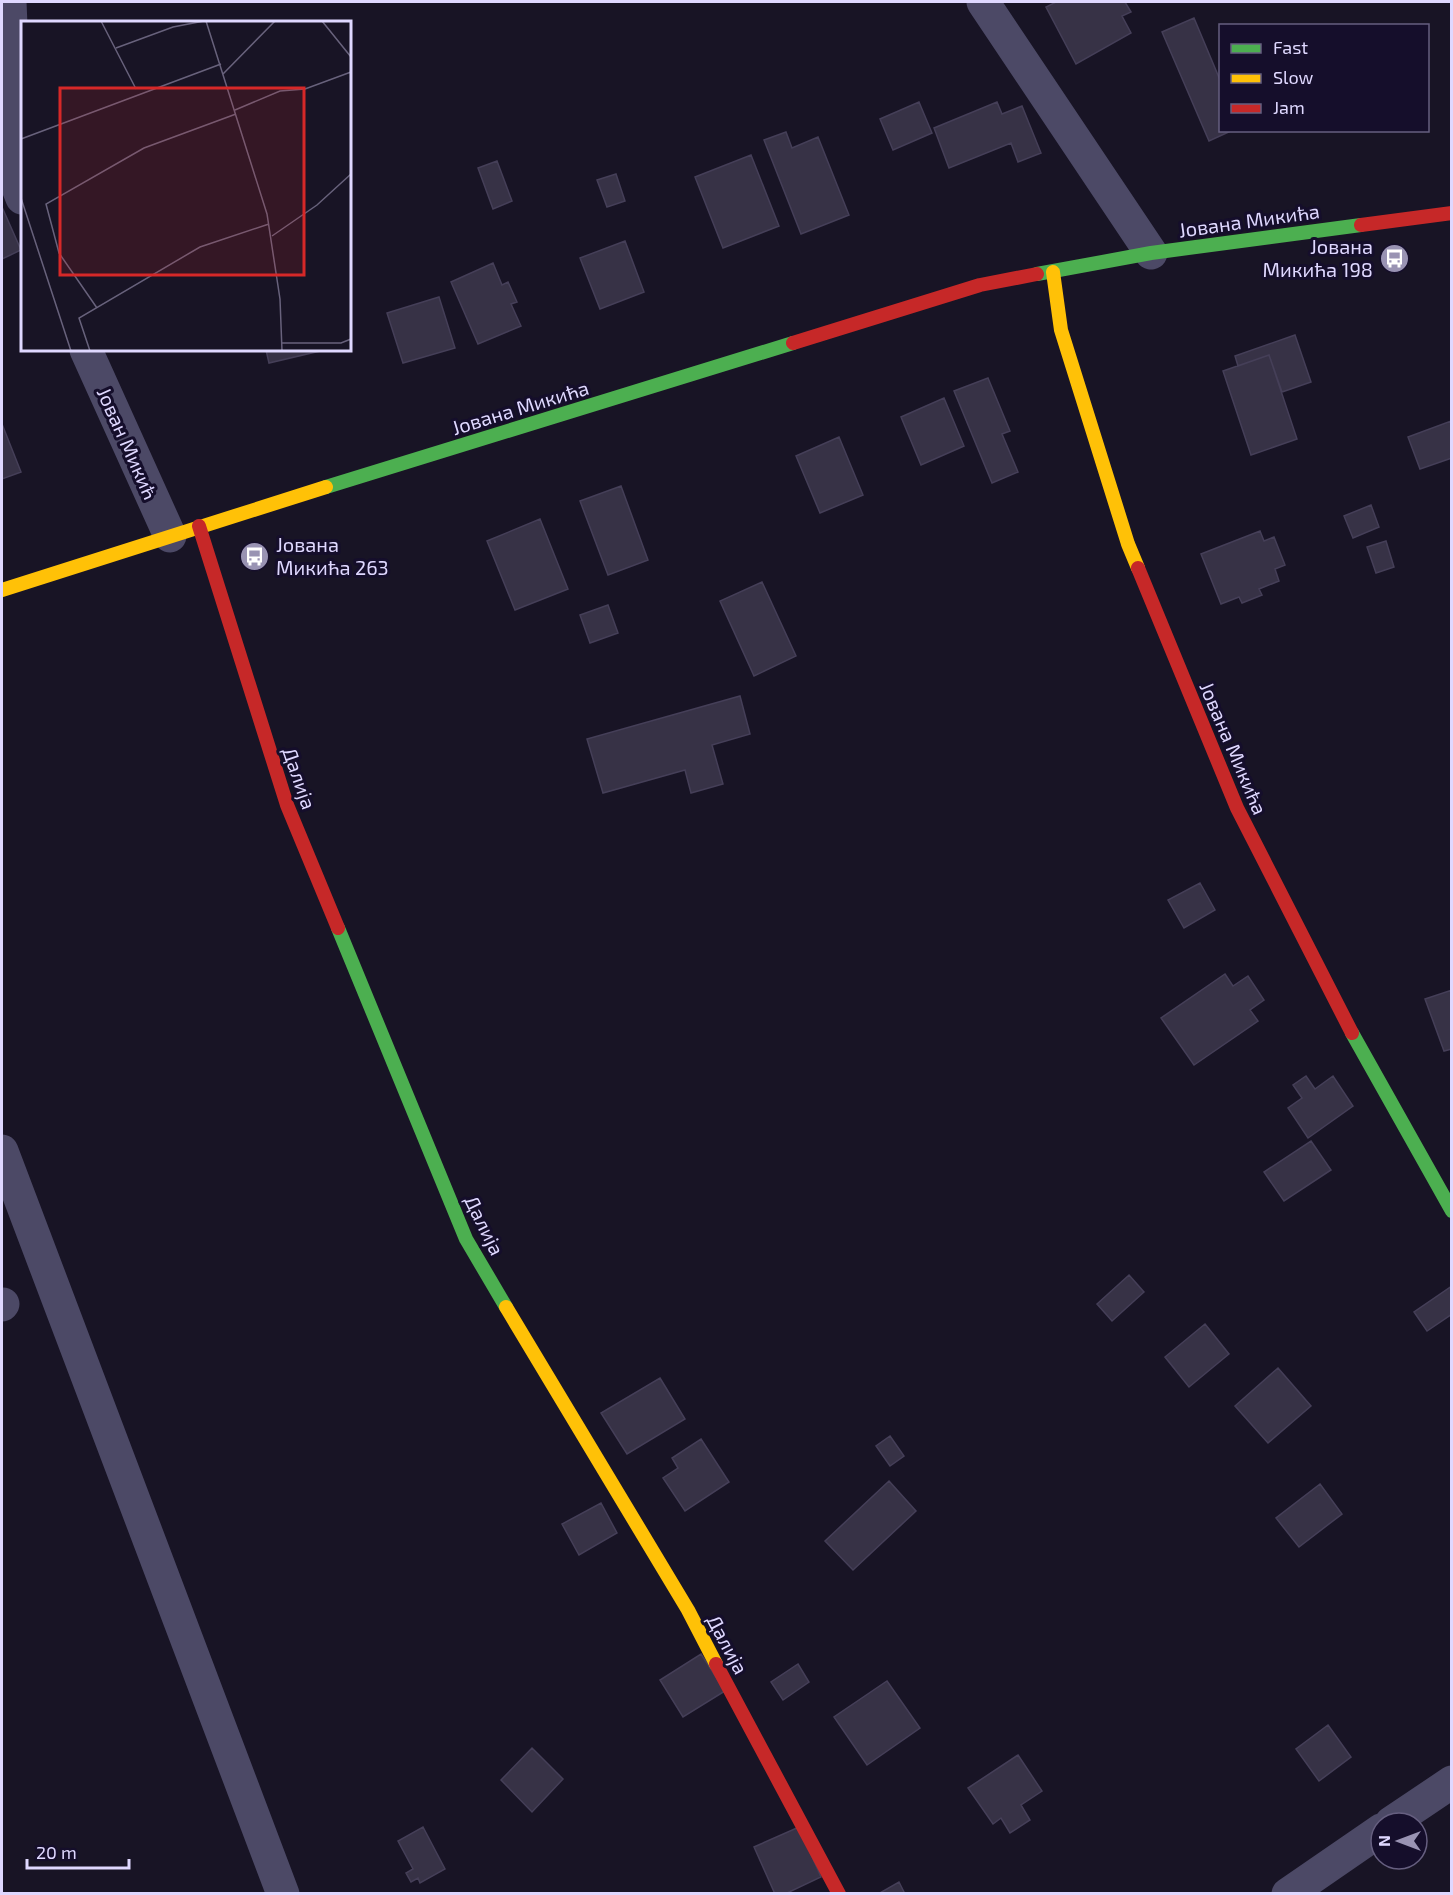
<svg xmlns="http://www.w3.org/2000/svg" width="1453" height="1895" viewBox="0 0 1453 1895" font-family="'Exo 2',sans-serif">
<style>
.building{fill:#373246;stroke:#453f58;stroke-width:1.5}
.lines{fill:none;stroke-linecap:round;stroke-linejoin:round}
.street{stroke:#4c4966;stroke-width:33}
.fast{stroke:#4caf50;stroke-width:14}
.slow{stroke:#ffc107;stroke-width:14}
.jam{stroke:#c62828;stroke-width:14}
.labels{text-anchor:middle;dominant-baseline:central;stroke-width:6;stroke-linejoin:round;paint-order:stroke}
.street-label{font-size:20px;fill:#dfd8ff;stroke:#150e2b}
.poi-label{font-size:20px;fill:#dfd8ff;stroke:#150e2b;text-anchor:end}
.inset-road{fill:none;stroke:#68627c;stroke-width:1.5}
.view{fill:#d62828;fill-opacity:0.15;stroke:#d62828;stroke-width:3}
.inset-edge{fill:none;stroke:#dfd8ff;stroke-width:3}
</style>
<rect width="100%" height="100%" fill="#181425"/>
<path class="building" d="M1056,2H1125L1131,12L1122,16L1131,33L1076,64L1046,7Z
M1194,18L1220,80V130H1233L1209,141L1162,32Z
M919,102L932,133L893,150L880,119Z
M997,102L1002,114L1022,106L1041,153L1018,162L1011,143L949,168L934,128Z
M786,132L792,148L818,137L849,215L801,234L764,140Z
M751,155L779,226L723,248L695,177Z
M497,161L512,201L493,209L478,168Z
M616,174L625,201L607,207L597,180Z
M2,207L21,250L2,259Z
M625,241L644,292L600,309L580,258Z
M493,263L502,285L508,282L517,302L511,304L521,326L478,344L451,282Z
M439,297L455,348L403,363L387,313Z
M1295,335L1311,382L1282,392L1269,355L1238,366L1235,356Z
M266,350H319L320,351L269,363Z
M1269,355L1297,439L1251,455L1223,371Z
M988,378L1010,431L1002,434L1018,472L992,483L954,391Z
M944,398L964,446L921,465L901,417Z
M1451,421L1452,458L1420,469L1408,437Z
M2,424L21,472L2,479Z
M839,437L863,495L820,513L796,456Z
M621,486L648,560L608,575L580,501Z
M1371,505L1379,527L1353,538L1344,516Z
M540,519L568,589L515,610L487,541Z
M1260,531L1264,541L1274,537L1285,565L1275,569L1279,581L1259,589L1262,595L1242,603L1239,597L1221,604L1201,554Z
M1386,541L1394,567L1376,573L1367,547Z
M762,582L796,656L754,676L720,601Z
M608,605L618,633L590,643L580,615Z
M740,696L750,734L712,745L723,784L691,793L685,770L603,793L587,739Z
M1200,883L1215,910L1184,928L1168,900Z
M1225,974L1233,986L1248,976L1264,1000L1250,1010L1258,1021L1194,1065L1161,1018Z
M1452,990V1049L1444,1051L1425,999Z
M1306,1076L1315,1089L1333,1076L1353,1106L1308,1138L1288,1108L1302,1098L1293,1085Z
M1311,1141L1331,1170L1284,1201L1264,1172Z
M1129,1275L1144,1292L1112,1321L1097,1304Z
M1452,1286V1314L1427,1331L1414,1312Z
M1205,1324L1229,1354L1189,1387L1165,1357Z
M1278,1368L1311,1406L1268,1443L1235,1406Z
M660,1378L685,1419L627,1454L601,1413Z
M890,1436L904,1456L890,1466L876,1446Z
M701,1439L729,1482L685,1511L663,1478L678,1468L672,1458Z
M889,1481L916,1511L853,1570L825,1541Z
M1320,1484L1342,1514L1299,1547L1276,1518Z
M601,1503L617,1533L579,1555L562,1524Z
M701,1654L725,1691L683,1717L660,1680Z
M798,1664L809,1682L783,1700L771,1682Z
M887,1681L920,1728L867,1765L834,1717Z
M1328,1725L1351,1757L1319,1781L1296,1749Z
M532,1748L563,1779L532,1812L501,1780Z
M1018,1755L1042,1791L1021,1805L1030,1820L1010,1833L1001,1818L993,1824L968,1788Z
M423,1827L445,1869L420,1883L418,1878L411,1882L406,1873L413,1869L398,1841Z
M799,1827L821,1877L785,1894H775L754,1847Z
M899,1882L905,1894H878Z"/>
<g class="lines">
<path class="street" d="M10,2L18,188L22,198
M983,2L1151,253
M86,350L170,536
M2,1151L283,1894
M2,1305L3,1304
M1391,1823L1452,1782
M1288,1894L1381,1830"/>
<path class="fast" d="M1037,274L1151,253L1361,225
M326,487L793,343
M338,928L466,1239L506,1307
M1352,1033L1452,1211"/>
<path class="slow" d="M1053,272L1061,330L1128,544L1138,568
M2,590L326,487
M506,1307L688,1610L716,1664"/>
<path class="jam" d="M1361,225L1452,213
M793,343L980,285L1037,274
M199,526L287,805L338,928
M1138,568L1237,808L1352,1033
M716,1664L839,1894"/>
</g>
<defs>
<symbol id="bus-disc" viewBox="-11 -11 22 22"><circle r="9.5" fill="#9993b3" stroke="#150e2b"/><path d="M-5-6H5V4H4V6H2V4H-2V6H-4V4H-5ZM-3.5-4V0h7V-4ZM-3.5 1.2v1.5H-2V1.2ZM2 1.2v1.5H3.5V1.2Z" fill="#fff"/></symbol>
</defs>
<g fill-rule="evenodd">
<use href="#bus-disc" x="1378" y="242" width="33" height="33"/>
<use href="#bus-disc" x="238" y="540" width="33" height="33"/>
</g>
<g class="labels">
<g class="street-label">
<text transform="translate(1249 220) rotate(-8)">Јована Микића</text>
<text transform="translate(520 407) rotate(-17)">Јована Микића</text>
<text transform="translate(128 443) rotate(66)">Јован Микић</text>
<text transform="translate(1234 748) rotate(67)">Јована Микића</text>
<text transform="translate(300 778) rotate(71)">Далија</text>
<text transform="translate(485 1225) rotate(64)">Далија</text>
<text transform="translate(728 1644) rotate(62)">Далија</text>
</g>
<g class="poi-label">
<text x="1373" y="246">Јована<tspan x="1373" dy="23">Микића 198</tspan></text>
<text x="276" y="544" text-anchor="start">Јована<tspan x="276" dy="23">Микића 263</tspan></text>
</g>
</g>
<g transform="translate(21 21)">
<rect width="330" height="330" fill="#181425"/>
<path class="inset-road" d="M80,0L115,68M185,0L246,193L259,278L261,330M301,0L330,36M95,27L152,6L183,0M202,53L254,0M214,89L259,70L284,68L330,51M0,118L200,43M0,177L50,330M251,215L296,184L330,153M76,287L38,232L25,183L123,127L215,93M261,322H320L330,318M69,330L58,297L179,226L248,203"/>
<path class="view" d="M39,67H283V254H39Z"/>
<rect width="330" height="330" class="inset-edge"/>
</g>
<rect width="1453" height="1895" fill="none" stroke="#dfd8ff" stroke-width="6"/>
<rect x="1219" y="24" width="210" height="108" fill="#150e2b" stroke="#665f80" stroke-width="1.5"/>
<rect x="1231" y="44" width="30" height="9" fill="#4caf50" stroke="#665f80" stroke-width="1.5"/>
<text x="1273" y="54" font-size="18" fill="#dfd8ff">Fast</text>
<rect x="1231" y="74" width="30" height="9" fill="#ffc107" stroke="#665f80" stroke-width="1.5"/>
<text x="1273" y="84" font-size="18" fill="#dfd8ff">Slow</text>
<rect x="1231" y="104" width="30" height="9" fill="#c62828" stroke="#665f80" stroke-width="1.5"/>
<text x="1273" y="114" font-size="18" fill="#dfd8ff">Jam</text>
<g transform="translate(1399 1841) rotate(270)"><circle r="28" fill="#150e2b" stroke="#665f80" stroke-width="1.5"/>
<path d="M0-4.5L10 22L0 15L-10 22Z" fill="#9993b3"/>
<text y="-9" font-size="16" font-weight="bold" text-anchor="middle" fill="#dfd8ff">N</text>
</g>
<path d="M27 1859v9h102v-9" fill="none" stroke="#dfd8ff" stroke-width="3"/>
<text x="36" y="1859" font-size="18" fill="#dfd8ff" stroke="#150e2b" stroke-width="4.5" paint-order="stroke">20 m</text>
</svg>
